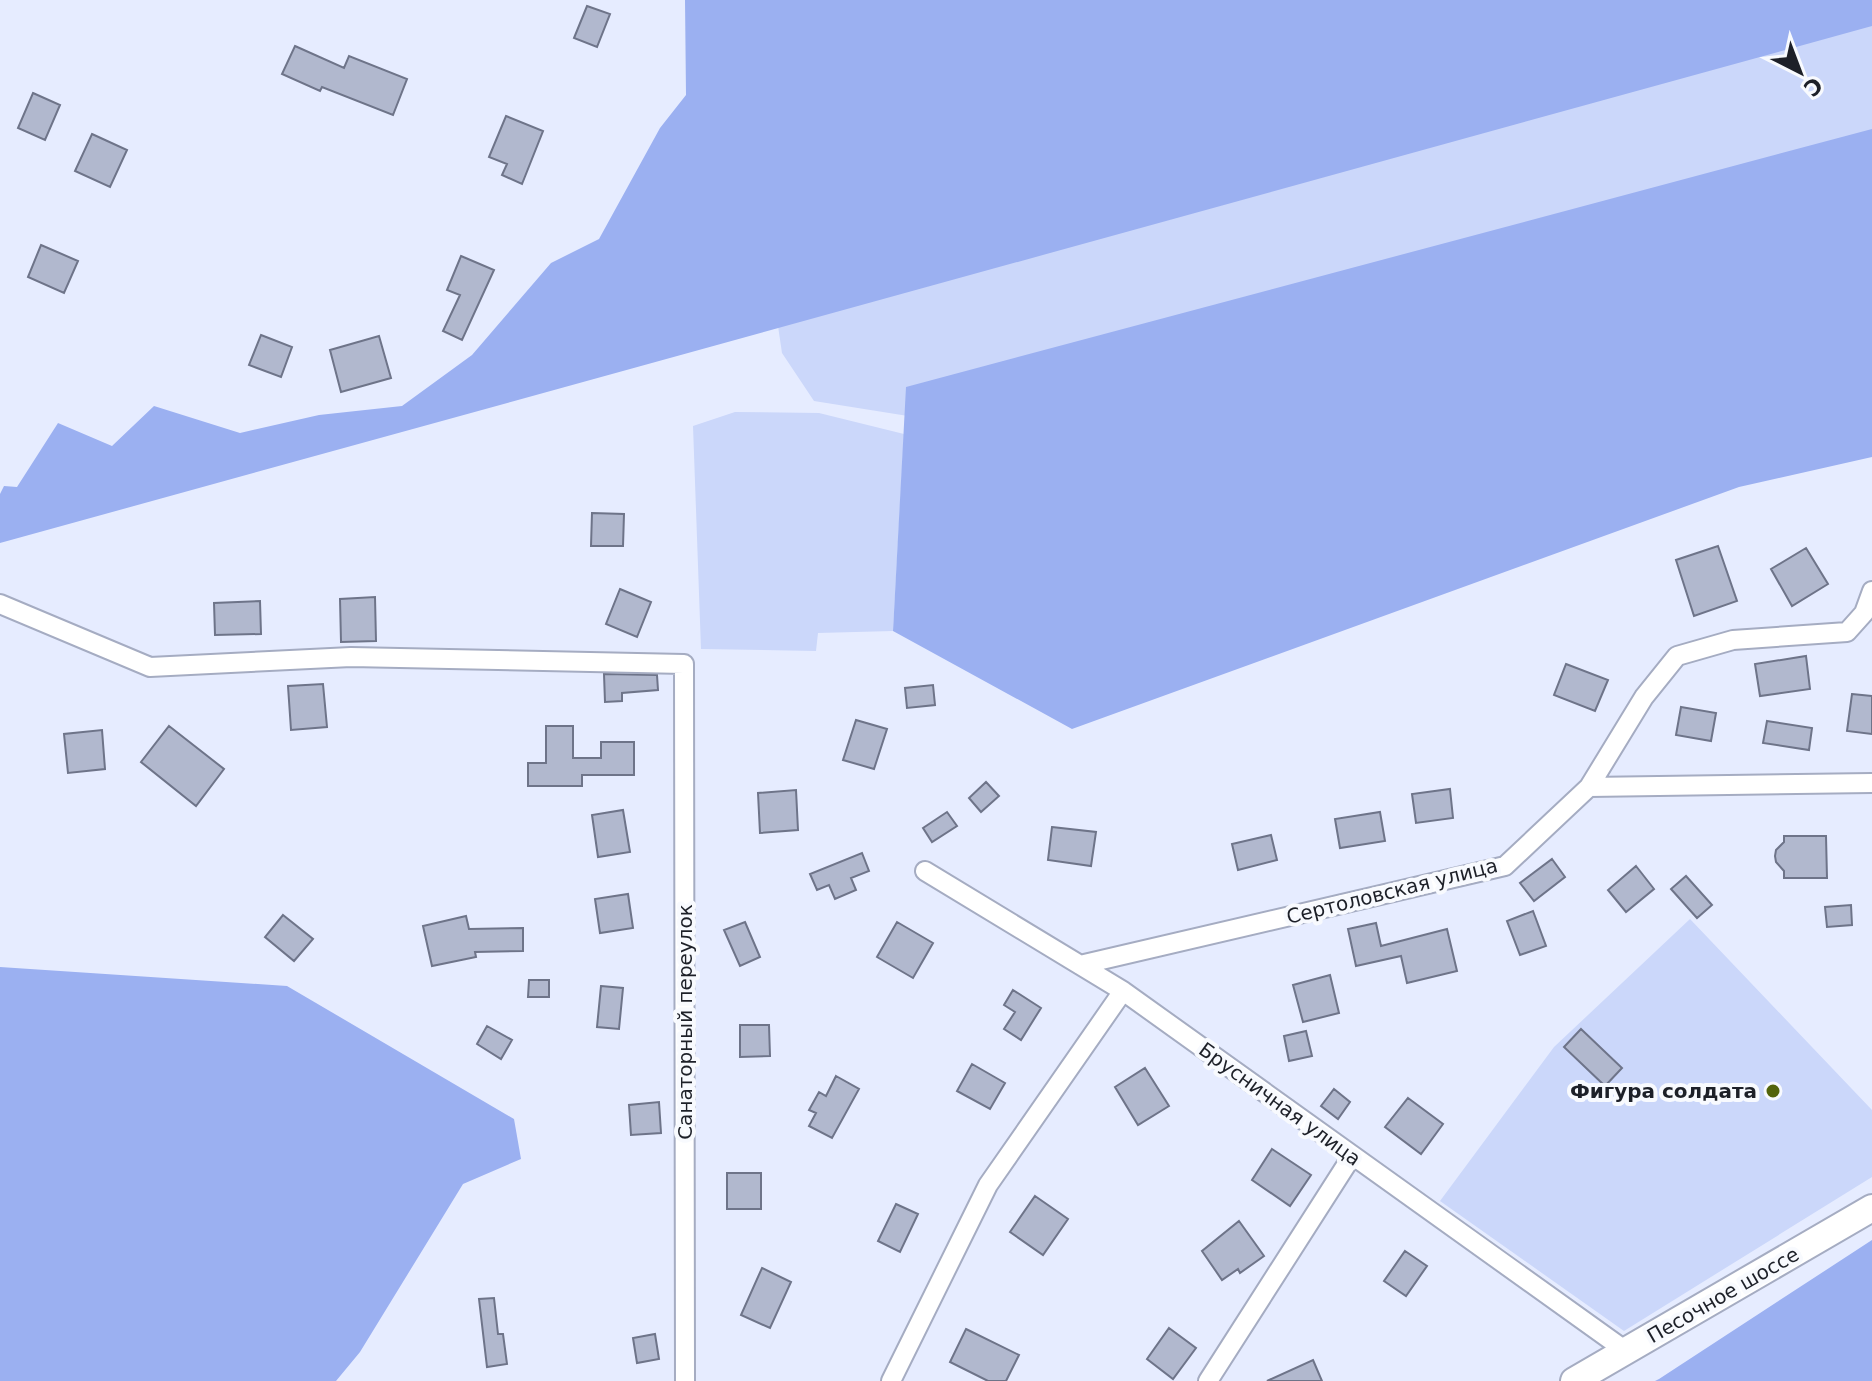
<svg xmlns="http://www.w3.org/2000/svg" width="1872" height="1381" viewBox="0 0 1872 1381" font-family="'DejaVu Sans',sans-serif">
<style>
.green{fill:#cbd7fa}
.forest{fill:#9bb0f1}
.building{fill:#b1b8ce;stroke:#6e7489;stroke-width:2}
.lines{fill:none;stroke-linecap:round;stroke-linejoin:round}
.street-casing{stroke:#a5acc2;stroke-width:22}
.secondary-casing{stroke:#a5acc2;stroke-width:30}
.street{stroke:#fff;stroke-width:18}
.secondary{stroke:#fff;stroke-width:26}
.poi-dot{fill:#53640b;stroke:#f8fafe;stroke-width:3}
.labels{text-anchor:middle;dominant-baseline:central;stroke-width:8;stroke-linejoin:round;paint-order:stroke}
.street-label{font-size:20px;fill:#1d2028;stroke:#f8fafe}
.poi-label{font-size:20px;font-weight:bold;fill:#1d2028;stroke:#f8fafe;text-anchor:end}
</style>
<rect width="100%" height="100%" fill="#e6ecff"/>
<path class="green" d="M1872,0V357L933,420L814,401L782,353L772,286Z
M735,412L819,413L904,434L893,631L818,633L816,651L701,649L693,426Z
M1690,919L1872,1110V1177L1624,1331L1440,1201L1554,1047Z"/>
<path class="forest" d="M685,0H1872V26L0,543V494L4,486L17,487L58,423L112,446L154,406L240,433L319,415L402,406L472,355L551,263L599,239L660,128L686,95Z
M1872,129V457L1739,487L1072,729L893,631L906,387Z
M0,967L287,986L514,1119L521,1159L463,1184L360,1352L336,1381H0Z
M1872,1240V1381H1655L1659,1379Z"/>
<path class="building" d="M587,6L610,14L597,47L574,38Z
M295,46L344,68L349,56L407,79L393,115L322,87L320,91L282,74Z
M33,93L60,105L45,140L18,128Z
M506,116L543,131L522,184L502,175L507,164L489,157Z
M92,134L127,150L110,187L75,171Z
M41,245L78,261L64,293L28,277Z
M461,256L494,270L462,340L443,331L460,295L447,290Z
M261,335L292,347L281,377L249,365Z
M379,336L391,378L341,392L330,350Z
M592,513L624,514L623,546H591Z
M1718,546L1737,601L1694,616L1676,560Z
M1806,548L1828,584L1792,606L1771,569Z
M620,589L651,602L637,637L606,624Z
M375,597L376,641L341,642L340,599Z
M260,601L261,634L215,635L214,603Z
M1806,656L1810,689L1760,696L1755,664Z
M1566,664L1608,680L1595,711L1554,695Z
M604,674L657,675L658,690L622,693V701L605,702Z
M323,684L327,727L291,730L288,686Z
M933,685L935,705L907,708L905,688Z
M1852,694L1872,696V734L1847,731Z
M1681,707L1716,713L1711,741L1676,735Z
M856,720L887,729L874,769L843,760Z
M1767,721L1812,728L1809,750L1763,743Z
M169,726L224,769L196,806L141,762Z
M546,726H573V758H601V742H634V775H582V786H528V763H546Z
M102,730L105,769L68,773L64,734Z
M986,782L999,796L981,812L969,798Z
M1450,789L1453,818L1416,823L1412,794Z
M796,790L798,830L760,833L758,793Z
M623,810L630,852L598,857L592,815Z
M947,812L957,826L932,842L923,828Z
M1380,812L1385,841L1340,848L1335,819Z
M1052,827L1096,832L1091,866L1048,860Z
M1271,835L1277,860L1238,870L1232,844Z
M1784,836H1826L1827,878H1784V871L1776,862L1775,856L1776,850L1784,842Z
M862,853L869,871L851,878L856,890L835,899L829,885L817,890L810,874Z
M1552,859L1565,877L1534,901L1520,883Z
M1636,866L1654,889L1626,912L1608,890Z
M1686,876L1712,905L1697,918L1671,889Z
M628,894L633,928L600,933L595,899Z
M1851,905L1852,925L1827,927L1825,907Z
M1533,911L1546,946L1520,955L1507,921Z
M283,915L313,939L294,961L265,937Z
M466,916L469,929L523,928V951L475,952L476,957L432,966L423,926Z
M745,922L760,957L740,966L724,930Z
M897,922L933,943L913,978L877,957Z
M1376,923L1381,946L1447,929L1457,971L1407,983L1401,956L1356,966L1348,929Z
M1330,975L1339,1013L1303,1022L1293,985Z
M529,980H549V997H528Z
M601,986L623,988L619,1029L597,1027Z
M1013,990L1041,1008L1021,1040L1004,1029L1015,1012L1004,1005Z
M740,1025H769L770,1056L740,1057Z
M487,1026L512,1040L501,1059L477,1044Z
M1581,1029L1622,1068L1605,1086L1564,1047Z
M1306,1031L1312,1056L1289,1061L1284,1036Z
M972,1064L1005,1083L990,1109L957,1091Z
M1145,1068L1169,1106L1138,1125L1115,1087Z
M836,1076L859,1089L832,1138L809,1126L816,1113L809,1110L819,1092L826,1096Z
M1334,1089L1350,1102L1338,1119L1321,1106Z
M1408,1098L1443,1124L1421,1154L1385,1127Z
M659,1102L661,1133L631,1135L629,1105Z
M1272,1149L1311,1175L1290,1206L1252,1180Z
M727,1173H761V1209H727Z
M1035,1196L1068,1219L1043,1255L1010,1232Z
M896,1204L918,1214L900,1252L878,1241Z
M1239,1221L1264,1256L1240,1273L1238,1269L1222,1280L1202,1251Z
M1405,1251L1427,1266L1406,1296L1384,1281Z
M762,1268L791,1282L770,1328L741,1315Z
M494,1298L498,1334H503L507,1364L487,1367L479,1299Z
M1169,1328L1196,1348L1173,1379L1147,1359Z
M966,1329L1019,1355L1006,1381H988L950,1362Z
M655,1334L659,1359L637,1363L633,1338Z
M1313,1360L1322,1381H1267Z"/>
<g class="lines">
<defs>
<path id="street" d="M0,604L150,667L351,657L684,664L685,1381
M1589,787L1644,697L1677,656L1733,640L1847,632L1864,613L1872,591
M925,871L1123,991L1626,1351
M1080,965L1505,866L1589,787L1872,783
M891,1381L988,1185L1123,991
M1208,1381L1352,1156"/>
<path id="secondary" d="M1574,1381L1872,1208"/>
</defs>
<use href="#street" class="street-casing"/>
<use href="#secondary" class="secondary-casing"/>
<use href="#street" class="street"/>
<use href="#secondary" class="secondary"/>
</g>
<circle class="poi-dot" cx="1773" cy="1091" r="8"/>
<g class="labels">
<g class="street-label">
<text transform="translate(1392 891) rotate(-14)">Сертоловская улица</text>
<text transform="translate(685 1022) rotate(-90)">Санаторный переулок</text>
<text transform="translate(1280 1104) rotate(36)">Брусничная улица</text>
<text transform="translate(1723 1295) rotate(-30)">Песочное шоссе</text>
</g>
<g class="poi-label">
<text x="1757" y="1091">Фигура солдата</text>
</g>
</g>
<g transform="translate(1800 72) rotate(138)" stroke="#f8fafe" stroke-width="6" paint-order="stroke">
<path d="M0-6L14 30L0 20L-14 30Z" fill="#1d2028"/>
<text y="-12" font-size="22" font-weight="bold" text-anchor="middle" fill="#1d2028">С</text>
</g>
</svg>
